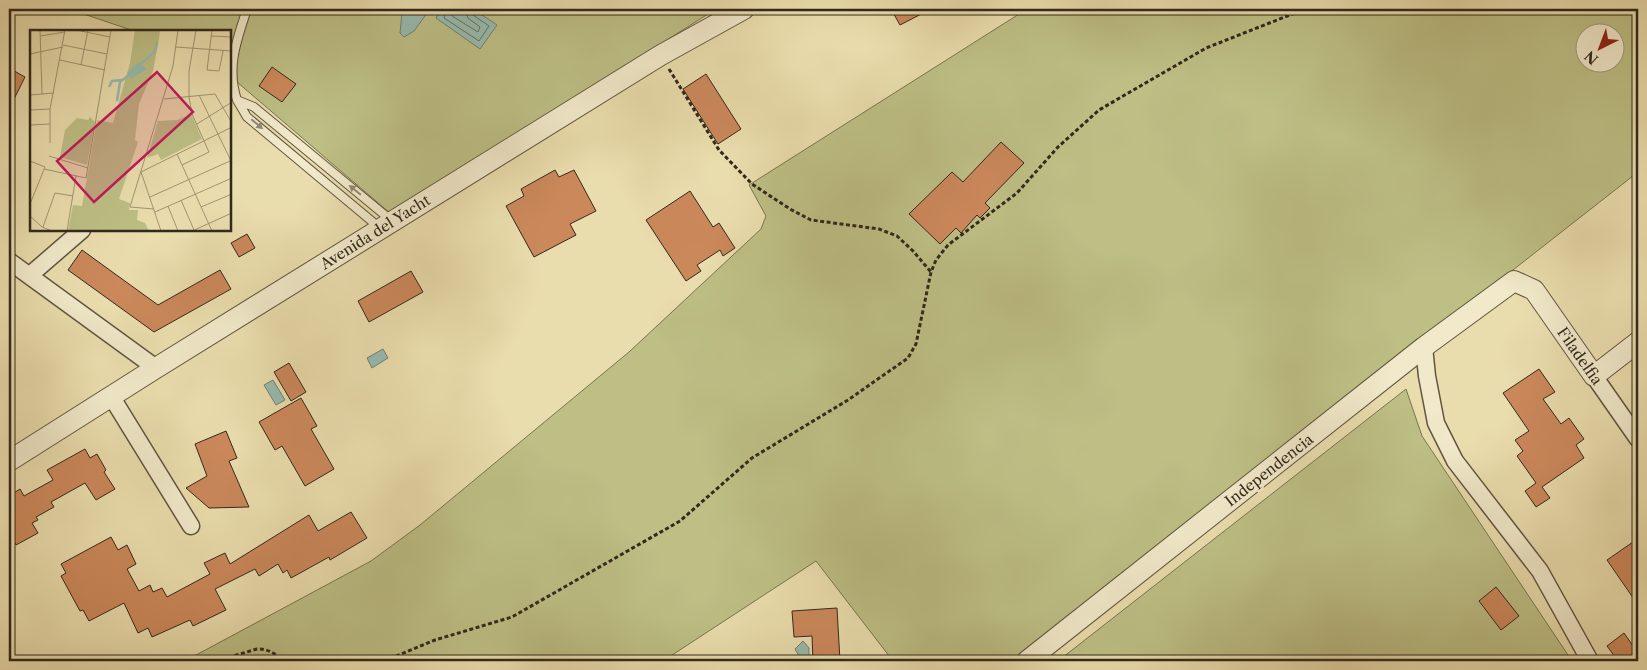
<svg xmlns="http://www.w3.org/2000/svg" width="1647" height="670" viewBox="0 0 1647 670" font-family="'Libre Caslon Text',serif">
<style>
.green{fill:#bdbf85;stroke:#787450;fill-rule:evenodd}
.water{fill:#98bbaf;stroke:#6f8074}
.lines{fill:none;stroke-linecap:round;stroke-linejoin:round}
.shore{stroke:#657266;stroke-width:1}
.building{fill:#cb885b;stroke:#32281c}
.service-casing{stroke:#605540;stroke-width:10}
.minor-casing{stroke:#605540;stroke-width:19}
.tertiary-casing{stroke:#605540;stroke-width:22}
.path{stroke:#32281c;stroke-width:3;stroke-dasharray:4 2.5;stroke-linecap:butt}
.service{stroke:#f1e9ca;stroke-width:8}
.minor{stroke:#f1e9ca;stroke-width:16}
.tertiary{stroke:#f1e9ca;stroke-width:20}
.oneway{fill:#928873}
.labels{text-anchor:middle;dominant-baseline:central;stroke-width:4;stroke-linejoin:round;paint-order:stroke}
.street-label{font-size:15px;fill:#32281c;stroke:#f1e9ca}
.inset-river{fill:none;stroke:#98bbaf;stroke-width:2.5}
.inset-road{fill:none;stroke:#a09573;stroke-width:1}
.view{fill:#c2185b;fill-opacity:0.15;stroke:#c2185b;stroke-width:2.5}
.inset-edge{fill:none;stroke:#32281c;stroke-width:2.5}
</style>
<rect width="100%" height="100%" fill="#eaddad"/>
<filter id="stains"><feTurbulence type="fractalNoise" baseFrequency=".004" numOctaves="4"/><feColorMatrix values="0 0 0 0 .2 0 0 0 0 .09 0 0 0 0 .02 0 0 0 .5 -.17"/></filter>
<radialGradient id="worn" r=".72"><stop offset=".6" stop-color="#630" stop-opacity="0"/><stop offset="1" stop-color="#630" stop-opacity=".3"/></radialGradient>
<path class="green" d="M69,9H716L391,214L230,76V31H134Z
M1027,9H1638V172L1014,661H893L816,561L663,661H173H185L371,561L420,525L629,352L761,229L766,216L749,185ZM1584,32H1614V62H1584Z
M1406,389L1422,436L1572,661H1058Z"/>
<path class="water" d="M401,9H430L414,31L404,37L400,33L402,13Z
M442,9H473L497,25L480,49L436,18Z
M383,349L388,358L372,368L367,358Z
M273,380L285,400L276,405L264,385Z
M803,641L809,648V661H802L795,649Z"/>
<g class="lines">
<path class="shore" d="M446,9L444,18L479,41L489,26L473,15L471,9
M452,9V16L478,32L480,27L468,18L465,9"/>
</g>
<path class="building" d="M891,9H931L900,25Z
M272,67L296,84L282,102L259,86Z
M9,68L25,77L9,109Z
M706,74L741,129L718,144L683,89Z
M1001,142L1024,163L985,203L990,208L980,218L977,215L961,233L956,228L940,244L909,214L952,172L963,182Z
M555,170L559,177L574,170L596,211L570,224L576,235L534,257L506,206L524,196L521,189Z
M690,191L713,227L719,223L735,248L723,256L720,250L697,265L701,271L686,281L646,220Z
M247,234L255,248L239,257L231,243Z
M82,250L158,305L220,270L231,289L154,332L68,270Z
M411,271L423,292L369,322L358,301Z
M289,363L306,392L291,401L274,372Z
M1539,369L1555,392L1543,399L1561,424L1569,418L1584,439L1576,445L1584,458L1542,487L1550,498L1536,507L1525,491L1536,483L1517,456L1523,451L1515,440L1529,431L1503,393Z
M301,398L317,426L311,429L334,469L305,486L282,446L275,450L259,422Z
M226,431L237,458L229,461L249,507L209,508L186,488L207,476L195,444Z
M85,449L90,458L97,454L106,470L104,472L115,489L96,500L85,483L51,502L54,507L36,517L38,520L32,523L38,533L16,545L9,532V496L20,489L24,496L53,480L47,470Z
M351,512L367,538L330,560L329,557L291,578L287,570L283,573L278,564L259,576L255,569L215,589L226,610L193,626L190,620L152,637L148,628L138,633L124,603L89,621L83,610L80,611L61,576L66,573L61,564L111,537L118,550L127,545L136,564L127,569L139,591L150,585L153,592L162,588L167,597L210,574L204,563L225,553L230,564L309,515L318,531Z
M1633,542L1638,549V605L1607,560Z
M1496,587L1519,616L1501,630L1479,601Z
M837,608L840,661H813L812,636L794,637L792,611Z
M1624,633L1638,653V661H1618L1607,646Z"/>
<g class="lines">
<defs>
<path id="service" d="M237,100C226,67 237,40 247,9
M380,228L247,117L237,100L254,107L392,221"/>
<path id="minor" d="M9,261L156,368
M30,275L82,230
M1424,347L1427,376L1436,423L1455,461L1540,571L1590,661
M1594,376L1638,439
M111,396L191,526"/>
<path id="tertiary" d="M9,461L156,368L661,55L744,9
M1027,661L1424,347L1514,281L1534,290L1594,376L1638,342"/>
</defs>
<use href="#service" class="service-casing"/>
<use href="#minor" class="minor-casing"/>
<use href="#tertiary" class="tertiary-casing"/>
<path class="path" d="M669,69L719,150L752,184L790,209L811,220L879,229L897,236L913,251L931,272
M216,661L257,649C268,649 275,653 283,661
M384,661L435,640L512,617L680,521L752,458L848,400L908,358L916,344L931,272L936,260L948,245L1017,193L1058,147L1099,110L1206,48L1305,9"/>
<use href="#service" class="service"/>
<use href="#minor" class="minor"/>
<use href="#tertiary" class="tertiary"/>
</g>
<defs><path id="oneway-solid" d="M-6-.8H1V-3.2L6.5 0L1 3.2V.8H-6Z" transform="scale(1.25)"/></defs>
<g class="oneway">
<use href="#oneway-solid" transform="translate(257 124) rotate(40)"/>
<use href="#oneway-solid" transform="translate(355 190) rotate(-141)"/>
</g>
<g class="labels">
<g class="street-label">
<text transform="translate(375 232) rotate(-32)">Avenida del Yacht</text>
<text transform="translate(1580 356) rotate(55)">Filadelfia</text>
<text transform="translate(1269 470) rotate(-38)">Independencia</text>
</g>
</g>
<g transform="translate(30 30)">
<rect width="201" height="201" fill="#eaddad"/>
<path d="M105,0H130L129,9L123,41L109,74L105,110L108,112L89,169L100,173L99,180H108L107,190L115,193L119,201H38L43,175L52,176L67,90L83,93L100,33ZM161,84L172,109L131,130L128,124L117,128L128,91L147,90ZM60,87L65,92L57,135L30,127L35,100L47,88L58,90Z" fill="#bdbf85"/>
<path d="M109,32L117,39L101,49L97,43Z" fill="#98bbaf"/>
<path class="inset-river" d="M111,34L125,21L127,12M79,57L82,51L92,50M87,71L90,52L99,45"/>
<path class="inset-road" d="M10,0L12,64M46,0L80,7M182,0L177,40L189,41L193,21M10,6L35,2M181,6L202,7M33,15L77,24M146,17L202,21M0,24L33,17M30,30L75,40M51,35L58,0M0,65L24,63M169,65L202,133M134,69L185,64L202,93M0,80L20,79M167,94L202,72M0,95L20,94M20,113V79L35,0M147,124L182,201M19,126L58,138M0,131L15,137L0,174M152,135L179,122L162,84L159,67V41L166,0M14,139L56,148L81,0M111,142L202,97M111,142L131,201M120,167L200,131M151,170L164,200M138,176L148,201M171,177L202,164M124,179L100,177L143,36L148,0M125,182L202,148M0,186L12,197L22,201M13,197L25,163L43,166M37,201L46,146M162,201L202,183"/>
<path class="view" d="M127,42L163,82L64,172L27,131Z"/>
<rect width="201" height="201" class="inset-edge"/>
</g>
<rect width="1647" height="670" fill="none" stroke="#eaddad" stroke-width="30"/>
<rect x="10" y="10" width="1627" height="650" fill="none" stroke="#32281c" stroke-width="2.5"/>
<rect x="15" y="15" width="1617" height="640" fill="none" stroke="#32281c"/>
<g transform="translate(1600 48) rotate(222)"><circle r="24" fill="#f1e9ca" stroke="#a59c84"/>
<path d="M0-4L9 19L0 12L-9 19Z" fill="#8f2418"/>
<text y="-8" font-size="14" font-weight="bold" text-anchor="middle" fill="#32281c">N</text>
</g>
<rect width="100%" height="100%" filter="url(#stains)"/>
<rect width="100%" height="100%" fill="url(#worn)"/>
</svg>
